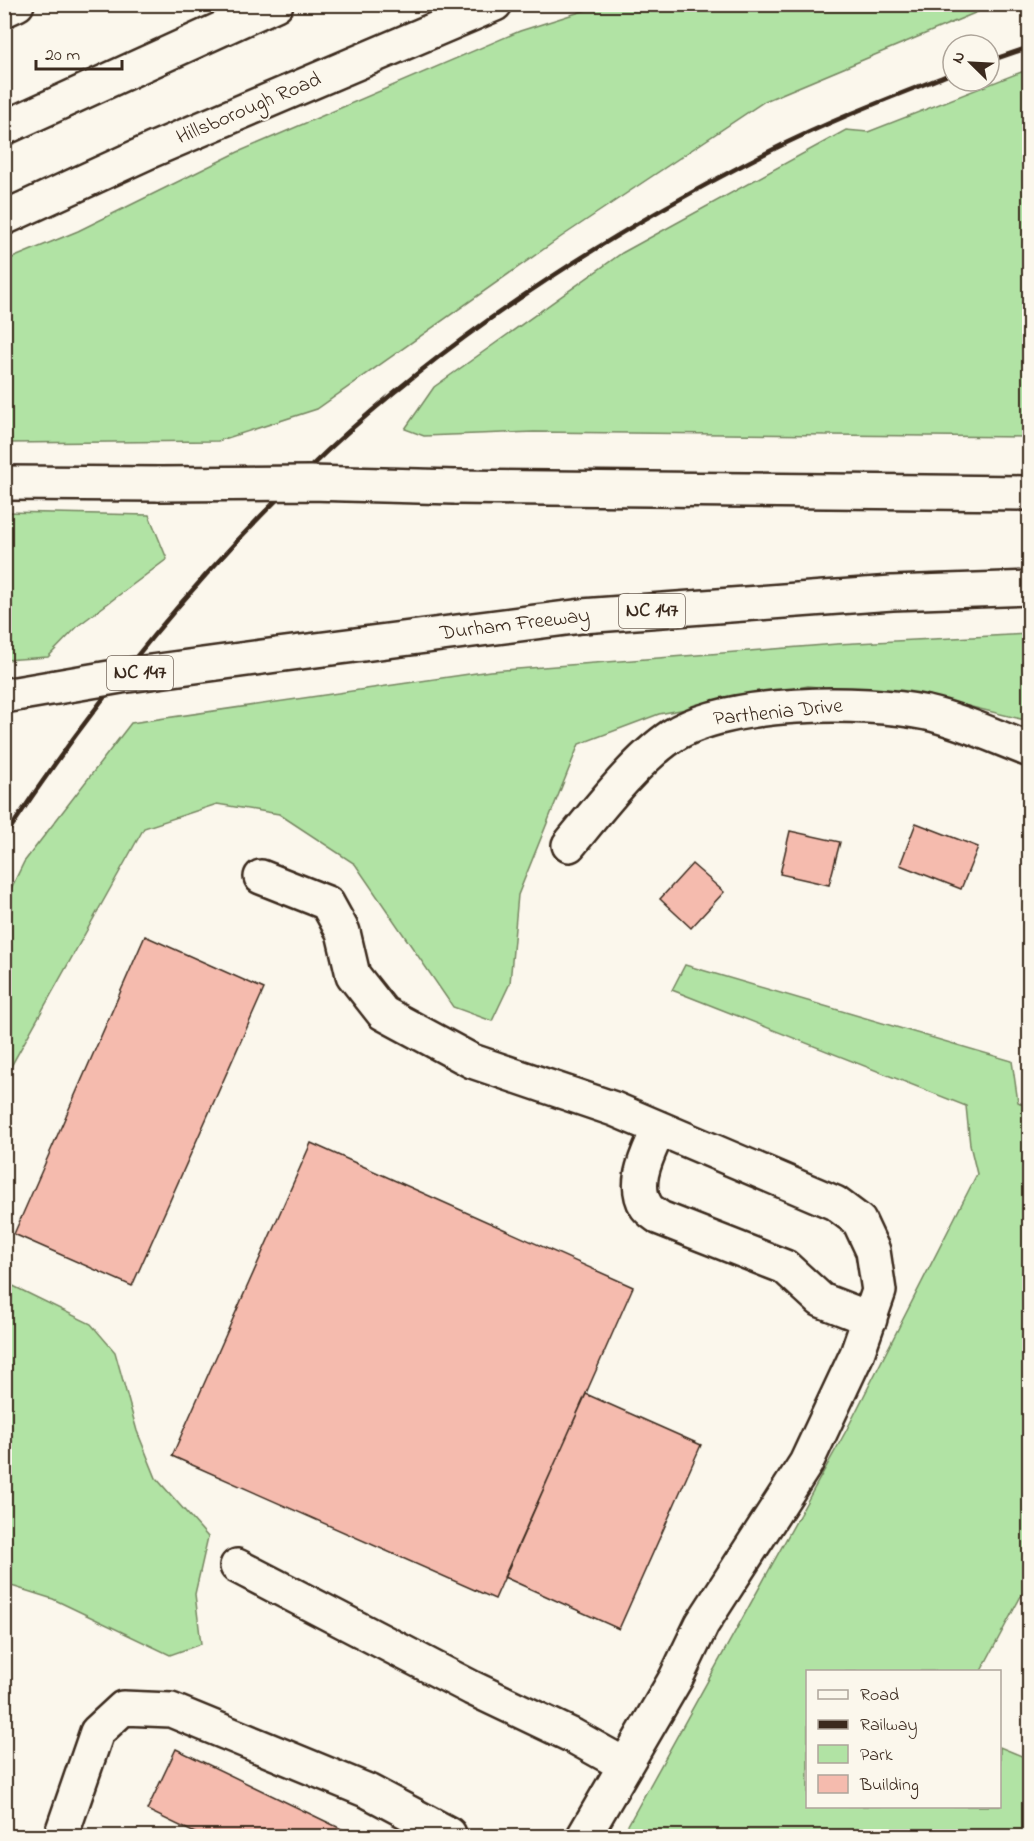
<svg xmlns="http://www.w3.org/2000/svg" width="1034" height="1841" viewBox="0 0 1034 1841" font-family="'Indie Flower',sans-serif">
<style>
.green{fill:#b1e3a4;stroke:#768661;stroke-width:1.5}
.building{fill:#f5bbae;stroke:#3b2a1e;stroke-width:1.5}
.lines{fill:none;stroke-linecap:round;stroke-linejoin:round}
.minor-casing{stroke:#3b2a1e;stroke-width:38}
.major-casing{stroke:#3b2a1e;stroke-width:38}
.highway-casing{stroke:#3b2a1e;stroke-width:38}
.minor{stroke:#fbf7ec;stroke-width:33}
.major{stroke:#fbf7ec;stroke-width:33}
.highway{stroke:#fbf7ec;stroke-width:33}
.rail{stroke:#3b2a1e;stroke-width:4.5}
.highway-bridge-casing{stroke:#3b2a1e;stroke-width:38;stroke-linecap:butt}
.highway-bridge{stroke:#fbf7ec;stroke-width:33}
.labels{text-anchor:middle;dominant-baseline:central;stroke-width:4.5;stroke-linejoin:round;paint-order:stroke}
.shield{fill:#fbf7ec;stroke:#75685c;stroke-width:1.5}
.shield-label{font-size:20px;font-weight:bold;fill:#3b2a1e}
.street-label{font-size:21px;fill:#3b2a1e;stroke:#fbf7ec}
</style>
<rect width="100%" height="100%" fill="#fbf7ec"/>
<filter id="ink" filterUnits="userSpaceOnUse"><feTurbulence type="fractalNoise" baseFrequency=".0167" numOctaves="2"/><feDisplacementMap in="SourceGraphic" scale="12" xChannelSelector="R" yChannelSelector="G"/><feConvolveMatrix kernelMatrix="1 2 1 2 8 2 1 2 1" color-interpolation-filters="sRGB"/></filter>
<g filter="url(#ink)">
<path class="green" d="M602,5H994L765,101L561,237L317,409L218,441L5,443V261L78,231L238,152L520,31Z
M1029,69V437L534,432L424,436L405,429L434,387L622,253L846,130L868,132Z
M5,512L149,515L167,559L79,625L48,657L5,660Z
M1029,634V721L943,700L808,686L659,714L579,744L518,895L510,983L492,1021L453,1007L355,864L279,814L217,804L144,828L5,1077V901L24,862L131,723L490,671L837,644Z
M685,965L1012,1061L1018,1102L1030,1108L1029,1581L981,1671L808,1672V1806H1000V1747L1029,1759V1836H622L846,1431L977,1174L970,1145L966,1106L672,990Z
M5,1282L91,1324L115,1352L137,1431L156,1478L208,1537L195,1594L201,1644L170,1655L53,1599L5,1584Z"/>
<path class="building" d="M916,823L978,847L961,889L900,865Z
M790,831L840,842L829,885L780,874Z
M692,864L724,892L691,928L660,899Z
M145,936L264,989L132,1286L14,1234Z
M311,1143L633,1287L495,1599L172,1456Z
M586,1394L701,1445L619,1629L504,1577Z
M176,1749L356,1836H201L147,1810Z"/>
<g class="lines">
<defs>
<path id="minor" d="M569,845C597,811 637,759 672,736C728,700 863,700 927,713C962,721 996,737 1030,750
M261,877L327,903L343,932L353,975L383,1013L472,1061L614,1109L835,1203L859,1221L873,1251L879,1291L857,1354L806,1463L702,1624L676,1678L584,1836
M659,1128C650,1151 631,1181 646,1206C648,1210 656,1215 660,1218L785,1267L821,1300L870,1319
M237,1566L472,1688L573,1736L625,1765
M61,1836L97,1732L123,1708L171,1710L368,1791L449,1834"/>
<path id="major" d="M4,218L152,150L495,4"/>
<path id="highway" d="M4,10L17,4
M4,128L276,4
M4,483L160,484
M455,487L1030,493
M277,655L582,616L892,593L1030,588"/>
</defs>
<use href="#minor" class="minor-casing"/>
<use href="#major" class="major-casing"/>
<use href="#highway" class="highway-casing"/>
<use href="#minor" class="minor"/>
<use href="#major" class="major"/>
<use href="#highway" class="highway"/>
<path class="rail" d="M989,61L1030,47
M4,838C97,697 204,566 327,451C458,329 611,232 770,151C829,121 892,97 953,73"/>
<defs>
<path id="highway-bridge" d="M160,484L310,483L455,487
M4,696L121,676L277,655"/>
</defs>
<use href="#highway-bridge" class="highway-bridge-casing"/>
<use href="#highway-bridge" class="highway-bridge"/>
</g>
</g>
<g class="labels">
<g class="shield">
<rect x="619" y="594" width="66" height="34" rx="4.5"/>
<rect x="107" y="656" width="66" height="34" rx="4.5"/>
</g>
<g class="shield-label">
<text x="652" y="611">NC 147</text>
<text x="140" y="673">NC 147</text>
</g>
<g class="street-label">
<text transform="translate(249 109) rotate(-23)">Hillsborough Road</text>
<text transform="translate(515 625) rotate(-7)">Durham Freeway</text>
<text transform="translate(778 713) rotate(-6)">Parthenia Drive</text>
</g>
</g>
<rect width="1034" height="1841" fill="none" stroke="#fbf7ec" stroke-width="24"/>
<rect x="12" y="12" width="1010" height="1817" fill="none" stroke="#3b2a1e" stroke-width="2" filter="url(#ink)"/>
<rect x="806" y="1670" width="195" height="138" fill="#fbf7ec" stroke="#aea59a" stroke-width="1.5"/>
<rect x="818" y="1690" width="30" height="9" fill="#fbf7ec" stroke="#aea59a" stroke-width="1.5"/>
<text x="860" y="1700" font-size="18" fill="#3b2a1e">Road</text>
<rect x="818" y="1720" width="30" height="9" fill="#3b2a1e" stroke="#aea59a" stroke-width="1.5"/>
<text x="860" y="1730" font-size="18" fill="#3b2a1e">Railway</text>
<rect x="818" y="1745" width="30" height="18" fill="#b1e3a4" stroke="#aea59a" stroke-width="1.5"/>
<text x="860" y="1760" font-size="18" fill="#3b2a1e">Park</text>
<rect x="818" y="1775" width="30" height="18" fill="#f5bbae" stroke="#aea59a" stroke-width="1.5"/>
<text x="860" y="1790" font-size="18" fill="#3b2a1e">Building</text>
<g transform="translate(971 63) rotate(294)"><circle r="28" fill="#fbf7ec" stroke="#aea59a" stroke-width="1.5"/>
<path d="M0-4.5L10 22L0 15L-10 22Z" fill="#3b2a1e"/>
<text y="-9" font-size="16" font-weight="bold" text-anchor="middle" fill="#3b2a1e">N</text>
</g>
<path d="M36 60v9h86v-9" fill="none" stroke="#3b2a1e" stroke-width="3"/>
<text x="45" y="60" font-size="18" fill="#3b2a1e" stroke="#fbf7ec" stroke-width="4.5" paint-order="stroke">20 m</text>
</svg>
